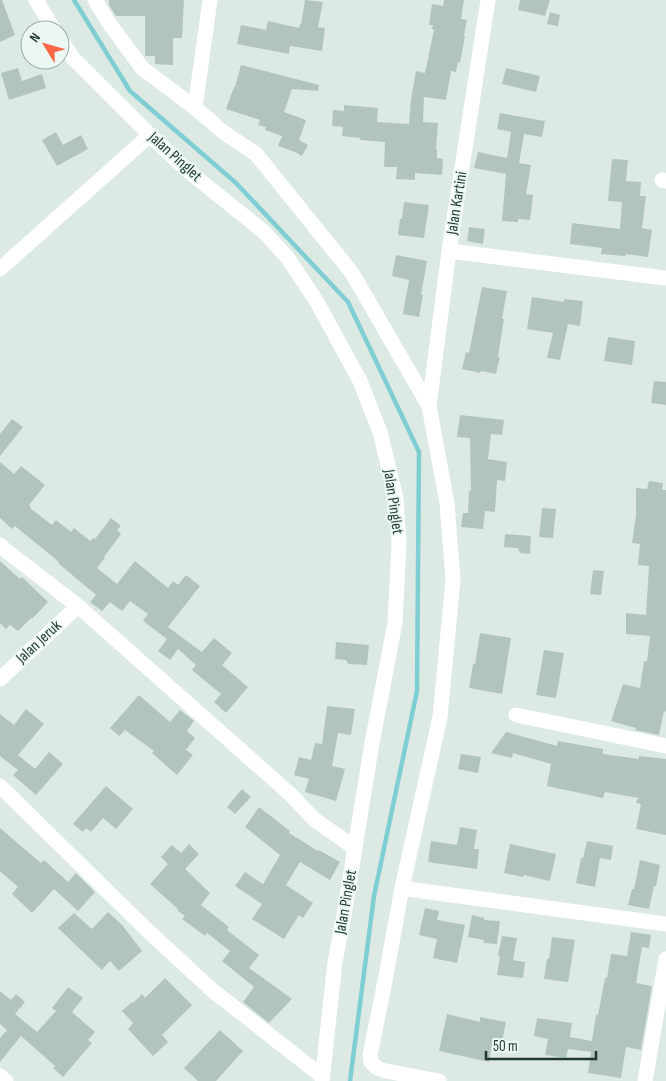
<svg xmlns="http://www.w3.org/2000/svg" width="666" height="1081" viewBox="0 0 666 1081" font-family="'Sofia Sans Condensed',sans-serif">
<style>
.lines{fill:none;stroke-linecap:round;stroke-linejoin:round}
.stream{stroke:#7fced4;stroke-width:4.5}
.building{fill:#b2c5bc}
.minor{stroke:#fff;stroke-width:15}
.labels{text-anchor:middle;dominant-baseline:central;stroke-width:4;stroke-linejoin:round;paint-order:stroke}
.street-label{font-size:16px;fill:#1e3a30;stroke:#edf7f1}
</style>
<rect width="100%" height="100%" fill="#ddeae3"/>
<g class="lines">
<path class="stream" d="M74,0L130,91L236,183L348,302L419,452L417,691L374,896L350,1081"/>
</g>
<path class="building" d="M0,0H2L15,35L0,42Z
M109,0H184L182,38H173V65L155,64V56H145V16H116L109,5Z
M305,0L323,2L318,27L325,28L322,51L290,46L289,54L237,44L241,25L266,30L268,21L299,28L300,24H301Z
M444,0H464L461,19L467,20L464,36H465L460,63L458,62L456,72L451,71L446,100L424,97L423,122L438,123L436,149H437V158L443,159L442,175L415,173V180L396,179L397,167H384L385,142L360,140V138L342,136L343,127L332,126L333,110L344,111V105L378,108L377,122L409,124L411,99L416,71L425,73L434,30L432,29L433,25H429L432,4L443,6Z
M520,0H550L545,16L518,10Z
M550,12L560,15L558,26L547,24Z
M241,65L319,85L318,91L292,89L284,112L306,120L299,140L308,145L302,156L295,152L278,146L282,136L265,130L266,127L258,125L260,120L226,109L234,87H235Z
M18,68L22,81L42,74L46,88L9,100L1,73Z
M506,68L540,76L536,92L502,84Z
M500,113L545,121L542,137L524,134L519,163L531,165L526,194L533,195L530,220L518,219V222L502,221L506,174L474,168L478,152L507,158L511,132L497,129Z
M56,132L63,145L81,135L88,149L57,166L42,140Z
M612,159L628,160L626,181L641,182L640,196H646L642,228L652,230L648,257L626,254L625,256L601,254L602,248L570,244L572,223L620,229L622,202L608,201Z
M404,202L429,205L424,238L398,235L400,219H402Z
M469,227L485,229L483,244L467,241Z
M396,255L427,261L421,295H423L419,317L403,314L409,280L392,276Z
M482,287L507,291L502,319H504L498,357H500L496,374L481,371L480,373L462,369L466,352L469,353Z
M532,297L564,302V299L583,301L580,326L568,324L560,360L547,358L553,333L527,329Z
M608,337L635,341L632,365L604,361Z
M654,381L666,382V405L651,403Z
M460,415L504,420L502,435L491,434L488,459L507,462L505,481L497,480L495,512L485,511L483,529L461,527L463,513H468L469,491H471L470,438L457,437Z
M12,419L23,427L0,456V434Z
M0,462L14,474L21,466L45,485L29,505L31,507L30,508L52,525L56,520L71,532L74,528L90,541L93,538L95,539L111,518L121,526L117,530L121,534L104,557L105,558L97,568L117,584L135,561L168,588L173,581L178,585L186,575L200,586L168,627L202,652L214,638L232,653L222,665L248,687L226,713L214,702L221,694L192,670L196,665L178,649L170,660L158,651L167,639L143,621L148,614L130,601L122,611L110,602L102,611L90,602L96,595L58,563L59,562L15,526L12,529L0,518Z
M649,481L663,483L662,490H666V712L664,711L659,735L635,730L636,728L611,721L623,684L640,688L644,661H647L650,636L626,634V613L646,615L649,566L638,565L640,544L632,543L636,515V488L647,489Z
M542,508L556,509L553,538L539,537Z
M505,534L531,536L530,554L520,553L518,548L504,547Z
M0,561L20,579L22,577L48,602L32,619L31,618L18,631L10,625L6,629L0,623Z
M593,570L604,571L601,595L590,594Z
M480,633L511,638L502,694L469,688L473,664H475Z
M336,642L369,645L367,665L348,664L346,660L335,659Z
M544,650L564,653L556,698L536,695Z
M139,695L170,722L180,710L194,721L187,731L195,738L186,750L193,755L177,775L152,753L154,751L125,730L119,736L110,728Z
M327,706L355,709L351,735L338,733L332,766L345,769L336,801L305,792L309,779L294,775L299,757L311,760L315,743L322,744Z
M26,709L44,724L18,755L35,769L49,752L63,764L36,795L13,775L18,770L0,756V714L14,725Z
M506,732L557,746L558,741L603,749V754L639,759V756L666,759V835L636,829L641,804L636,803L638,798L605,792L603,798L547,786L551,764L513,753L512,758L491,753Z
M461,754L481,757L478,773L458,769Z
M106,786L133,809L116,829L103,818L91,832L86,828L83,832L73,824Z
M242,789L251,797L235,814L227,807Z
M259,807L290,831L289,833L318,851L319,850L340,862L330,880L300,862L286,885L313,903L303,918L299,915L284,939L252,919L262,904L235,886L245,872L263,884L280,855L245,827Z
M460,827L477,830L474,849H479L477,869L428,862L431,841L457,845Z
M0,828L41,863L44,860L68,882L76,873L95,892L78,911L54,889L32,913L12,894L18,887L0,871Z
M587,841L613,846L611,860L600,858L595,887L576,883L581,858H583Z
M189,844L199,854L185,869L210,893L201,905L229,927L227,930L259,955L249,968L292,999L269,1023L243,1002L254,987L222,961L230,951L207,933L205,936L182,919L185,916L177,910L178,909L150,884L168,864L161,857L172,845L181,853Z
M510,844L556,854L550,881L524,875L523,877L504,873Z
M640,860L660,865L656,886H654L649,909L628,905L632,889H634Z
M425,908L439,911L437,920L465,925L457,963L433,958L437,939L419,935Z
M108,912L122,925L142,951L119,971L110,961L102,970L58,928L74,913L92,929Z
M472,915L484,918V920L500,921L497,944L483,943L484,940L468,937Z
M631,932L651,935L649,948L642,947L636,983L652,986L641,1050L626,1047L621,1078L588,1073L591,1052L568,1049L566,1058L545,1055L548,1039L534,1036L537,1018L572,1023L570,1037L592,1041L596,1015H598L605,978H607L611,954L627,956Z
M502,936L517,938L513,960L525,962L523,978L497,975L500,956L498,955Z
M552,937L575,940L568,982L544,979L547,959H549Z
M165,978L192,1005L162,1035L168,1042L153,1056L128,1029L133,1023L122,1011L132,1002L133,1003L142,994L145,998Z
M68,987L83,998L72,1012L95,1032L88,1040L92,1043L63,1077L53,1068L55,1066L21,1036L0,1062V1038L7,1030L0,1024V991L11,1000L16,994L25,1002L15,1014L37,1032L56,1011L52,1008Z
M447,1014L480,1022V1017L506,1022L501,1047L492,1045L489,1062L439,1051Z
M220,1030L243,1051L216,1081H198L184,1068Z"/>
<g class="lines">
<path class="minor" d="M36,0L54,30
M95,0L107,20L142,68L195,108L213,123L223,132L256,154L352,273L429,406L447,503L453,580L440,717L402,888L385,981L370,1055L371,1062L377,1068L386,1071L439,1081
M60,39L73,58L155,140L188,171L263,231L287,257L317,302L360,381L380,432L396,498L399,543L395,623L372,743L344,915L335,962L322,1081
M195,108L210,0
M662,180L666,181
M449,251L666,278
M0,269L150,135
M429,406L449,251L488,0
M0,545L4,549L78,606L290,794L315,820L355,848
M0,679L78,606
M516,715L666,746
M0,786L146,929L212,990L323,1077
M402,888L407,889L666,924
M0,1076L6,1081
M645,1081L666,959"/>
</g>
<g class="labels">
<g class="street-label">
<text transform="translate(175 157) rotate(42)">Jalan Pinglet</text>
<text transform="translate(457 203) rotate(-81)">Jalan Kartini</text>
<text transform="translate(393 502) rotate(82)">Jalan Pinglet</text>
<text transform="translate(39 642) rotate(-43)">Jalan Jeruk</text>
<text transform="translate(346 902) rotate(-80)">Jalan Pinglet</text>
</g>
</g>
<g transform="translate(45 45) rotate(307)"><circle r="24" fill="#edf7f1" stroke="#9aaba4"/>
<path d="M0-4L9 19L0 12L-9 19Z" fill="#fc6649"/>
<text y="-8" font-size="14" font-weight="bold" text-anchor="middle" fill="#1e3a30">N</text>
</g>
<path d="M486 1051v8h110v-8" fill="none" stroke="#1e3a30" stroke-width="2.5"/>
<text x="493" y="1051" font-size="15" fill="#1e3a30" stroke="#edf7f1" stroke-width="4" paint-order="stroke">50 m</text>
</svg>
